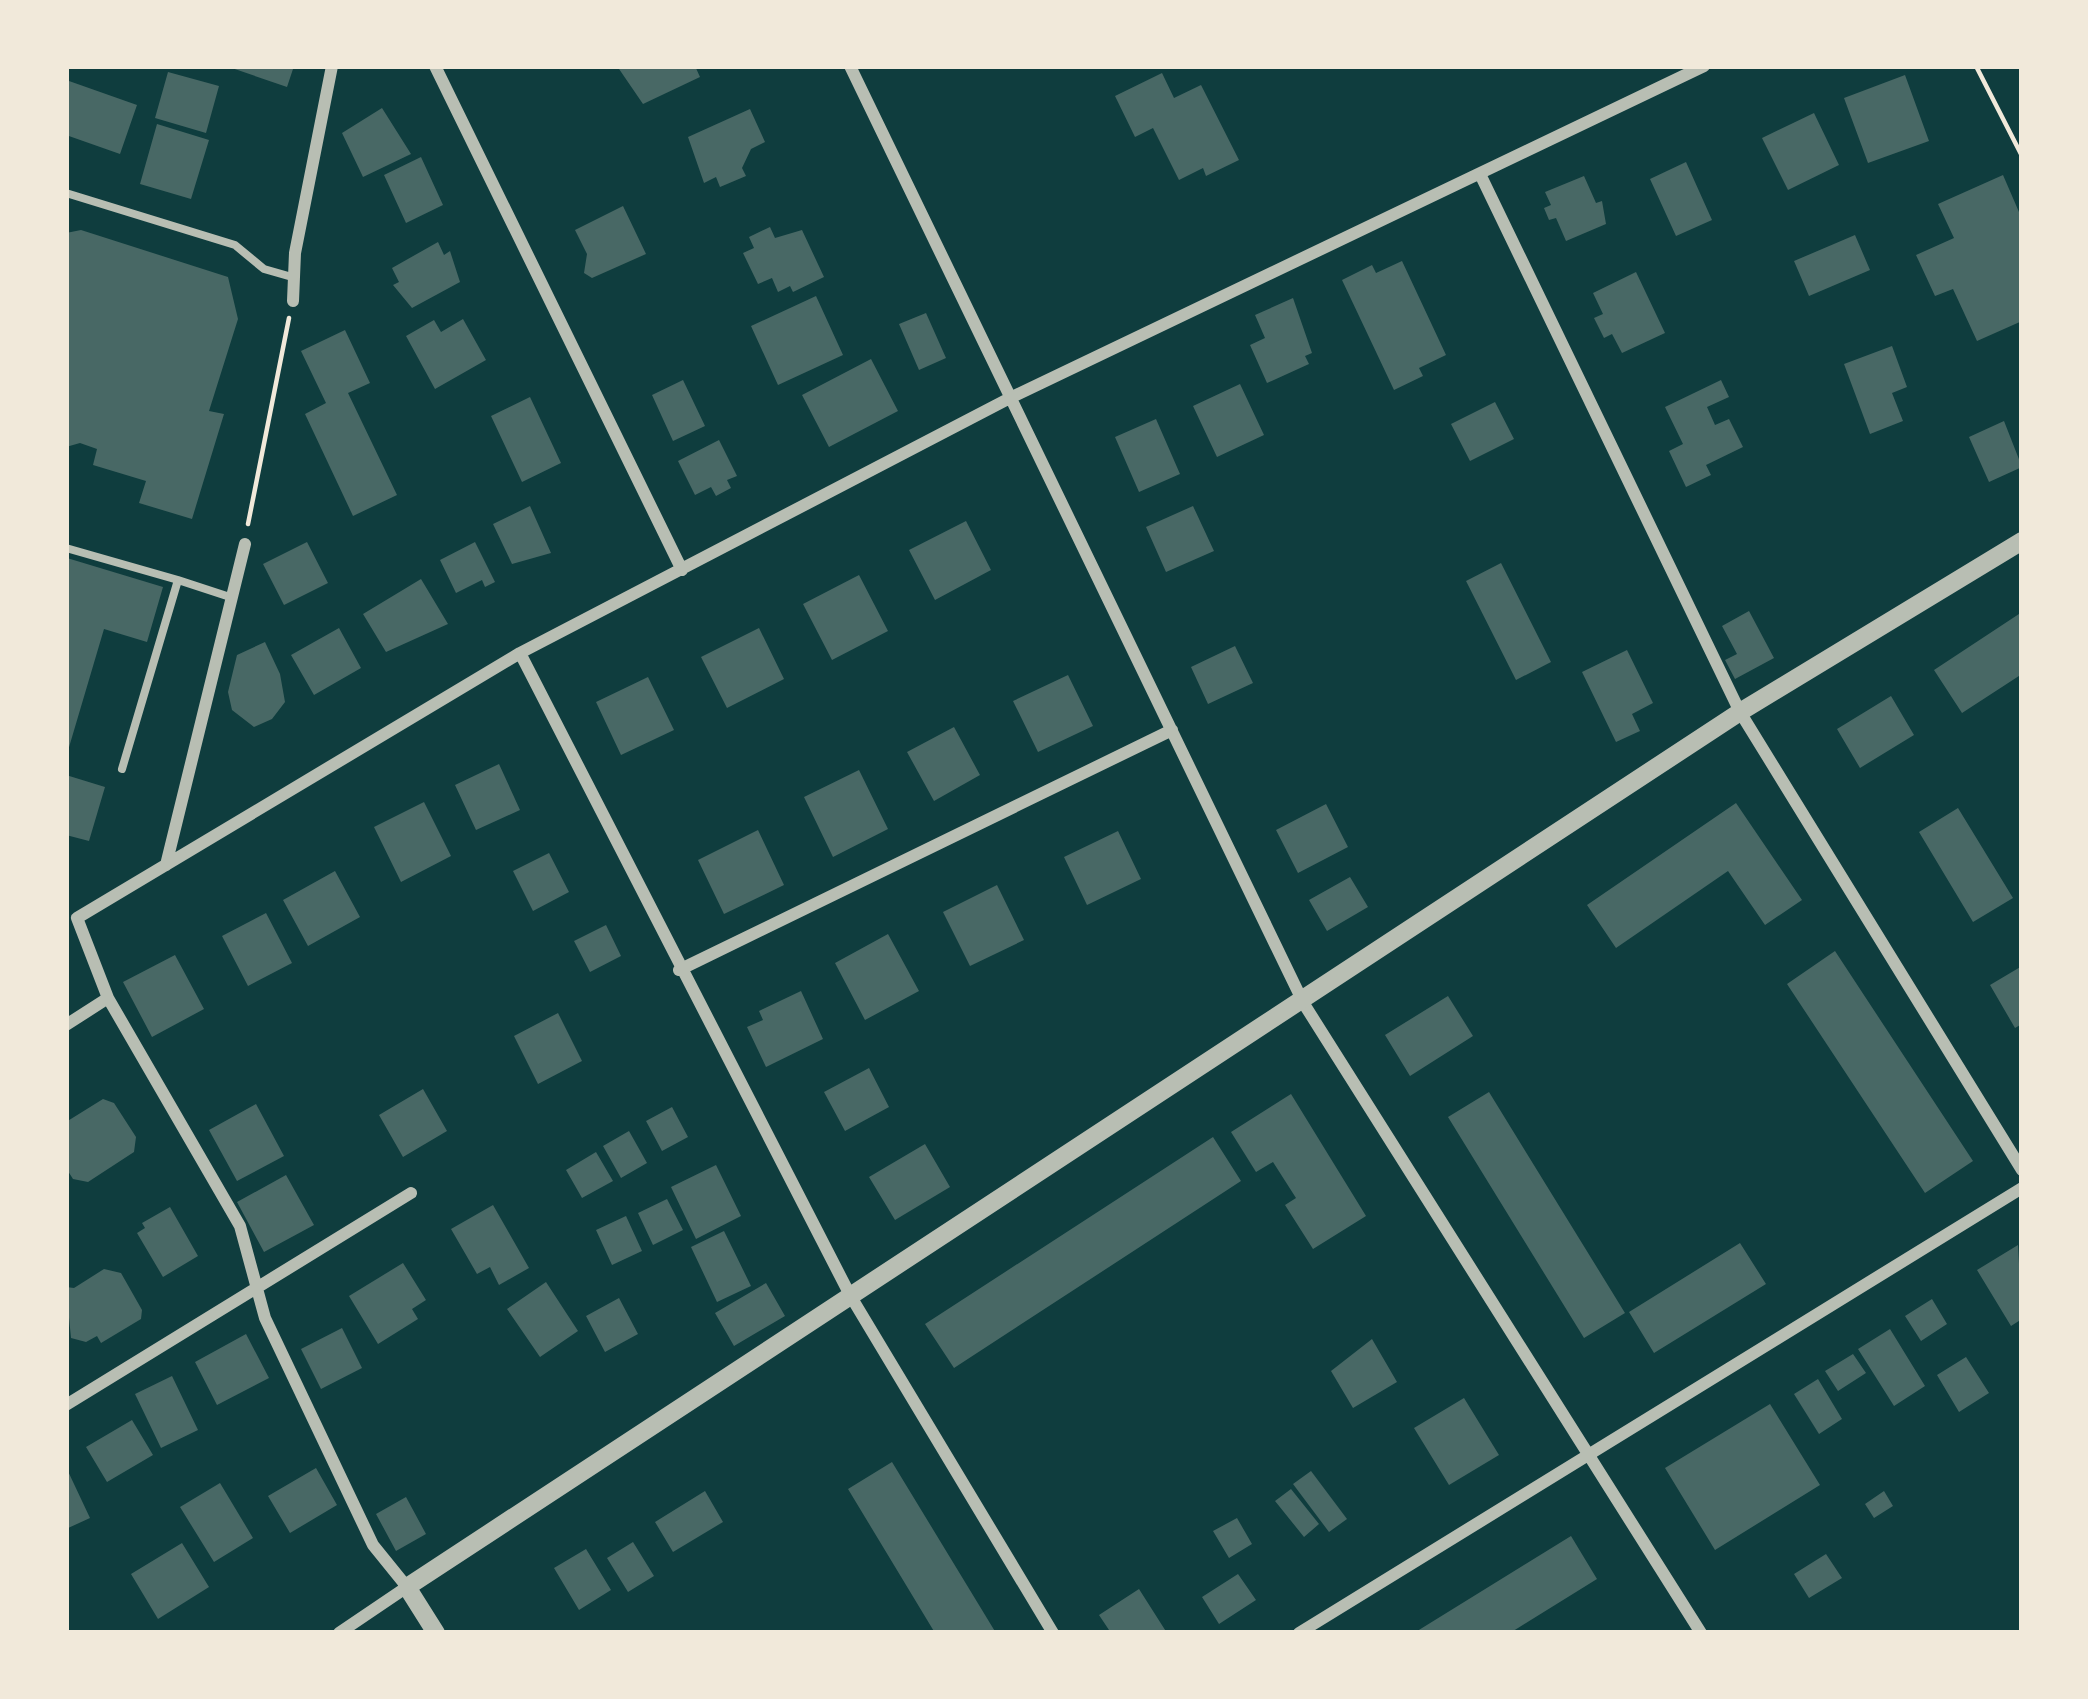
<svg xmlns="http://www.w3.org/2000/svg" width="2088" height="1699" viewBox="0 0 2088 1699" font-family="'Work Sans',sans-serif">
<style>
.building{fill:#486865}
.lines{fill:none;stroke-linecap:round;stroke-linejoin:round}
.path{stroke:#f1e9da;stroke-width:4.5}
.service{stroke:#b8beb3;stroke-width:8}
.minor{stroke:#b8beb3;stroke-width:12}
.tertiary{stroke:#b8beb3;stroke-width:18}
</style>
<rect width="100%" height="100%" fill="#0f3d3e"/>
<path class="building" d="M226,66H294L287,87Z
M617,66H695L700,77L643,104Z
M168,72L219,86L206,133L155,118Z
M1162,73L1174,98L1201,85L1239,160L1206,176L1203,168L1179,180L1153,128L1135,137L1115,96Z
M1905,75L1929,141L1868,163L1844,98Z
M69,81L137,105L120,154L66,135Z
M382,108L411,154L363,177L342,133Z
M750,109L765,142L751,149L742,168L746,176L720,187L716,177L704,183L688,137Z
M1814,113L1839,165L1788,190L1762,138Z
M157,124L209,140L191,199L140,184Z
M421,157L443,205L406,223L384,175Z
M1686,162L1712,220L1676,236L1650,179Z
M2003,175L2022,219V321L1977,341L1953,289L1935,296L1916,255L1954,238L1938,204Z
M1584,176L1596,203L1602,201L1606,224L1566,241L1556,218L1549,220L1544,208L1551,205L1545,192Z
M623,206L646,254L592,278L584,273L587,254L575,230Z
M770,227L775,238L802,230L824,277L793,292L790,286L778,292L772,278L758,284L743,253L754,248L749,237Z
M81,230L228,277L238,319L209,411L224,414L192,519L139,503L146,481L93,465L97,449L80,443L66,447V233Z
M1855,235L1870,270L1809,296L1794,261Z
M438,242L444,255L450,251L460,282L412,308L393,285L399,282L392,268Z
M1402,261L1446,355L1419,368L1423,376L1394,390L1342,280L1372,265L1376,273Z
M1636,272L1665,333L1622,353L1612,334L1604,338L1594,318L1603,314L1593,293Z
M816,296L843,355L778,385L751,326Z
M1293,298L1312,353L1305,356L1309,364L1267,383L1250,345L1265,338L1255,315Z
M926,313L946,358L919,370L899,324Z
M463,319L486,360L435,389L406,336L434,320L441,332Z
M345,330L370,383L348,393L397,495L353,516L305,414L326,403L301,351Z
M1892,346L1907,387L1892,393L1903,421L1870,434L1844,364Z
M871,359L898,411L829,447L802,395Z
M683,380L705,426L673,441L652,395Z
M1721,380L1729,397L1707,407L1715,425L1729,419L1743,447L1706,465L1711,475L1686,487L1669,451L1683,444L1665,407Z
M1240,384L1264,435L1217,457L1193,406Z
M530,397L561,463L522,482L491,416Z
M1495,402L1514,439L1470,461L1451,424Z
M1156,419L1180,474L1139,492L1115,437Z
M2004,421L2022,467L1989,482L1969,437Z
M719,440L737,476L727,480L731,488L716,496L711,487L695,495L678,461Z
M530,506L551,553L512,564L493,524Z
M1193,506L1214,551L1166,572L1146,527Z
M966,521L991,570L935,600L909,550Z
M307,542L328,583L284,605L263,564Z
M475,542L495,582L485,587L482,580L456,593L440,560Z
M67,558L163,587L147,642L104,629L67,754Z
M1501,563L1551,662L1516,680L1466,581Z
M859,575L888,631L832,660L803,604Z
M421,579L448,624L386,652L363,614Z
M1749,611L1774,658L1735,679L1725,660L1737,654L1722,626Z
M2022,612V674L1962,713L1934,670Z
M339,628L361,668L314,695L291,655Z
M759,628L784,679L727,708L701,657Z
M265,642L280,674L285,702L272,719L254,727L232,710L228,692L237,655Z
M1235,646L1253,683L1208,704L1191,667Z
M1627,650L1653,703L1632,714L1640,731L1616,742L1582,672Z
M1068,675L1093,726L1038,752L1013,701Z
M648,677L674,730L621,755L596,702Z
M1891,696L1914,735L1860,768L1837,729Z
M954,727L980,775L934,801L907,752Z
M499,764L520,810L476,830L455,785Z
M859,770L888,829L833,857L804,797Z
M66,775L105,787L89,841L66,835Z
M424,802L451,856L401,882L374,827Z
M1736,803L1802,900L1765,925L1728,871L1616,948L1587,905Z
M1326,804L1348,847L1298,873L1276,830Z
M1958,808L2013,898L1973,922L1919,832Z
M758,830L784,885L724,914L698,860Z
M1118,831L1141,879L1087,905L1064,857Z
M549,853L569,892L533,911L513,871Z
M335,871L360,917L308,946L283,900Z
M1350,877L1368,907L1327,931L1309,900Z
M997,885L1024,940L970,966L943,912Z
M266,913L292,963L248,986L222,936Z
M606,925L621,956L590,972L574,941Z
M888,934L919,991L865,1020L835,963Z
M1835,951L1973,1161L1925,1193L1787,984Z
M175,955L204,1009L152,1037L123,982Z
M2022,966V1024L2015,1028L1990,985Z
M801,991L823,1039L766,1067L747,1027L763,1020L759,1011Z
M1448,996L1473,1036L1410,1076L1385,1035Z
M558,1013L582,1061L538,1084L514,1036Z
M869,1068L889,1107L845,1131L824,1092Z
M423,1089L447,1131L403,1157L379,1115Z
M1489,1092L1625,1313L1584,1338L1448,1117Z
M1291,1094L1366,1216L1313,1249L1285,1205L1296,1198L1273,1162L1256,1172L1231,1132Z
M103,1099L114,1103L136,1137L134,1152L88,1182L73,1179L66,1168V1122Z
M256,1104L284,1156L237,1181L209,1130Z
M672,1107L688,1137L662,1151L646,1121Z
M629,1131L647,1163L621,1178L603,1146Z
M1213,1137L1241,1181L954,1368L925,1324Z
M925,1144L950,1187L895,1220L869,1177Z
M596,1152L613,1181L582,1198L566,1170Z
M716,1165L741,1216L696,1239L671,1187Z
M286,1175L314,1225L264,1252L237,1202Z
M667,1199L683,1230L653,1245L638,1213Z
M493,1205L529,1268L499,1285L490,1267L477,1274L451,1229Z
M170,1207L198,1256L163,1277L137,1233L145,1228L142,1223Z
M626,1216L642,1251L612,1265L596,1230Z
M724,1231L751,1286L717,1302L691,1247Z
M1740,1243L1766,1284L1654,1353L1629,1312Z
M2018,1245L2022,1319L2011,1326L1977,1270Z
M403,1263L426,1300L412,1309L418,1319L378,1344L349,1296Z
M104,1269L121,1273L142,1310L141,1319L101,1343L97,1336L86,1342L71,1338L66,1287L74,1288Z
M546,1282L578,1331L540,1357L507,1309Z
M766,1283L785,1316L734,1346L715,1313Z
M619,1298L638,1334L605,1352L586,1316Z
M1932,1299L1947,1324L1921,1341L1905,1316Z
M342,1328L362,1368L321,1389L301,1349Z
M1890,1329L1925,1386L1894,1406L1858,1349Z
M246,1334L269,1378L217,1405L195,1362Z
M1372,1339L1397,1382L1353,1408L1331,1371Z
M1853,1354L1866,1373L1838,1391L1825,1371Z
M1966,1357L1989,1393L1959,1412L1937,1375Z
M172,1376L198,1430L161,1448L135,1394Z
M1818,1379L1842,1419L1819,1434L1794,1394Z
M1464,1398L1499,1455L1449,1485L1414,1428Z
M1770,1404L1820,1485L1715,1550L1665,1468Z
M132,1420L153,1455L107,1482L86,1447Z
M892,1462L996,1633H935L848,1489Z
M66,1467L90,1518L66,1529Z
M316,1468L337,1505L290,1533L268,1496Z
M1311,1471L1347,1519L1329,1532L1293,1484Z
M220,1483L253,1538L214,1562L180,1507Z
M1291,1489L1319,1524L1304,1537L1275,1501Z
M705,1491L723,1522L673,1552L655,1522Z
M1884,1491L1893,1506L1874,1518L1865,1504Z
M406,1497L426,1534L396,1551L376,1514Z
M1237,1518L1252,1544L1229,1558L1213,1531Z
M1571,1536L1597,1579L1510,1633H1414Z
M633,1542L654,1576L628,1592L607,1558Z
M182,1543L209,1587L158,1619L131,1574Z
M586,1549L611,1590L579,1610L554,1568Z
M1826,1554L1842,1578L1809,1598L1794,1574Z
M1238,1574L1256,1600L1219,1624L1202,1597Z
M1139,1589L1167,1633H1111L1099,1615Z"/>
<g class="lines">
<path class="path" d="M1976,66L2022,156
M248,524L289,318"/>
<path class="service" d="M66,193L235,245L264,269L292,277
M66,548L178,580L122,769
M178,580L233,598"/>
<path class="minor" d="M435,66L682,570
M850,66L1304,1004L1701,1633
M1480,174L1740,712L2022,1170
M293,301L295,253L332,66
M520,653L850,1295L1053,1633
M166,865L245,544
M679,970L1172,730
M66,1025L108,998
M66,1405L411,1193
M339,1633L407,1587L373,1545L265,1318L240,1226L108,998L77,918L520,653L1010,398L1704,66
M1299,1633L2022,1188"/>
<path class="tertiary" d="M436,1633L407,1587L1740,712L2022,541"/>
</g>
<rect width="2088" height="1699" fill="none" stroke="#f1e9da" stroke-width="138"/>
</svg>
